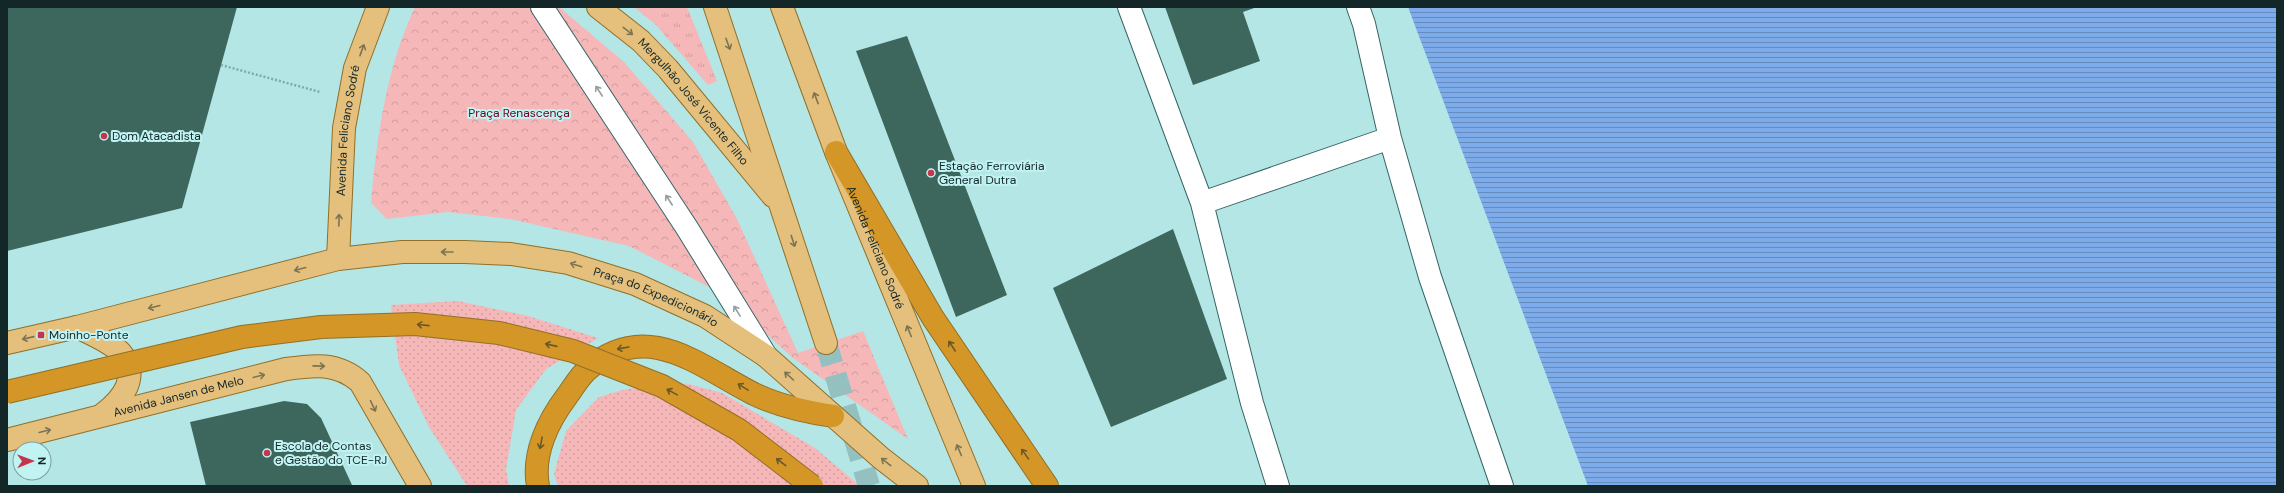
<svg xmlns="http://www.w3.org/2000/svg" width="2284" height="493" viewBox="0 0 2284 493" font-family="'DM Sans',sans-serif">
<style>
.grass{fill:url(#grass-tufts)}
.forest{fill:url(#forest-crowns)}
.garden{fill:url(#garden-dots)}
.water{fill:url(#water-rules)}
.building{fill:#3d675d}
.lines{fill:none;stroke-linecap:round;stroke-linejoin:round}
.major-tunnel{stroke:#94c0c0;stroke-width:22;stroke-dasharray:22 11;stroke-linecap:butt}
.minor-casing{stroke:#366464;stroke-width:24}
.major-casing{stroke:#916f27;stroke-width:24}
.highway-casing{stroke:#916f27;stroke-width:24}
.path{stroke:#81a9a9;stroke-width:2.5;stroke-dasharray:2 2;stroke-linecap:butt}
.minor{stroke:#fff;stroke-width:22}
.major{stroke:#e5c07d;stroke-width:22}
.highway{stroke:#d49626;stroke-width:22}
.highway-bridge-casing{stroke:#916f27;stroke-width:24;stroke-linecap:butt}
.highway-bridge{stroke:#d49626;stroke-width:22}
.oneway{stroke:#7c7452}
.oneway2{stroke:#959e9e}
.oneway3{stroke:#6a5927}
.poi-dot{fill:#c5354c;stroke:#c1f3f3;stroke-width:1.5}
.labels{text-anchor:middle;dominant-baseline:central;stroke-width:4;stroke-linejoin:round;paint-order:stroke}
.street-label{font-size:12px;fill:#142728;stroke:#c1f3f3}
.park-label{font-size:12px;fill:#6c021d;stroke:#c1f3f3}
.poi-label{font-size:12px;fill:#142728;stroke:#c1f3f3;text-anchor:start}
</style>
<defs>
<pattern id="grass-tufts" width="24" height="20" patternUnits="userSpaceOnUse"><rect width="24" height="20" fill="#f6b7b9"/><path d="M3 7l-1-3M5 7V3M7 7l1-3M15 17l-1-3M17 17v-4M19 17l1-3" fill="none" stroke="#d29d9f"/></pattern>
<pattern id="forest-crowns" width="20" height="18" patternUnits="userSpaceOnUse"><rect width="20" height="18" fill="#f6b7b9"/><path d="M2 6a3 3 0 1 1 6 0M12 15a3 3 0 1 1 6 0" fill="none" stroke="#d29d9f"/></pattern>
<pattern id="garden-dots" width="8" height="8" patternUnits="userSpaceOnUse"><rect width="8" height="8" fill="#f6b7b9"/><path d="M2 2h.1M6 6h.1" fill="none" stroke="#d29d9f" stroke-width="1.8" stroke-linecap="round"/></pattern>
<pattern id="water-rules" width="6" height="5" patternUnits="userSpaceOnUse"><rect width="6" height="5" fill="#7eabea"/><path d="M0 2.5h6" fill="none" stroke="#668bbe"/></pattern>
</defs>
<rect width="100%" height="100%" fill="#b4e6e6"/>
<path class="grass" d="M634,7H687L717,81L708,85L656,25Z"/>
<path class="forest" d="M415,7H559L624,62L693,142L737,219L798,353L863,331L908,439L793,358L721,293L629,246L510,219L448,212L387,219L371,203C377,136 386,69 415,7Z"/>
<path class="garden" d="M458,301L528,316L598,338L546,369L516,410L506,469L509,486H467L429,427L399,365L391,305Z
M688,384L722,393L815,448L860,486H558L554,474L566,431L599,397L626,389Z"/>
<path class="water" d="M1408,7H2277V486H1588Z"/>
<path class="building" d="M7,7H237L182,208L7,251Z
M1165,7H1257L1243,12L1260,61L1193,85Z
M907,36L1007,295L956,317L856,51Z
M1173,229L1227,379L1111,427L1053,288Z
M284,401L307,404L321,418L352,485L206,486L190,422Z"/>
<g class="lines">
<path class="major-tunnel" d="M826,343L869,486"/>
<defs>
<path id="minor" d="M542,7L687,228L766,356
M1129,7L1202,203L1252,403L1278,486
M1358,7L1364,24L1390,138L1430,277L1502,486
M1202,203L1390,138"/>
<g id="major">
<path id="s1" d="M598,7L641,41L668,69L773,196"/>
<path d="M715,7L826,343"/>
<path id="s2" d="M782,7L836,152L974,486"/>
<path id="s3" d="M338,259L344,128L355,68L378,7"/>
<path d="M77,327C91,334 109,341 120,352C141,376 123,399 103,414"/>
<path id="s4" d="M7,343L77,327L338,259L402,252H465L511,254L568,263L635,284L705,316L766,356L881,458L917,486"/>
<path id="s5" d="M7,440L286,369C314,365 337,362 360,382L420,486"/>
</g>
<path id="highway" d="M836,152L933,318L1047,486
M538,486C532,454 548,421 567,396C573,388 579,377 587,370C646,317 699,366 754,394C779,406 806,412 833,416"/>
</defs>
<use href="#minor" class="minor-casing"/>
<use href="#major" class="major-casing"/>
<use href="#highway" class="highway-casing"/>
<path class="path" d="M221,65L320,92"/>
<use href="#minor" class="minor"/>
<use href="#major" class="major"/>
<use href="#highway" class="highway"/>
<defs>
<path id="highway-bridge" d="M7,392L242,337L321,327L415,324L499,333L573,351L662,386L739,430L812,486"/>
</defs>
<use href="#highway-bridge" class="highway-bridge-casing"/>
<use href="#highway-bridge" class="highway-bridge"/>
</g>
<defs><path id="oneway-shaft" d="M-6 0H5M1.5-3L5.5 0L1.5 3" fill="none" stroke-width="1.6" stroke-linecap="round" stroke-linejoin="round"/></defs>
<g class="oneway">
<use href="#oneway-shaft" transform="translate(628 31) rotate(38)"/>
<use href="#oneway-shaft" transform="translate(728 44) rotate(70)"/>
<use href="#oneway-shaft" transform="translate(362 50) rotate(-70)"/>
<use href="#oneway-shaft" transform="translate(816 98) rotate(-111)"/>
<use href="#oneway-shaft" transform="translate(339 220) rotate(-89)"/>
<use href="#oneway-shaft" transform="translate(793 241) rotate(72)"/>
<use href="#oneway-shaft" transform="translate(447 252) rotate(-180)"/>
<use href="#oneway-shaft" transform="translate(576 265) rotate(-162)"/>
<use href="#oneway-shaft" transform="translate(300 269) rotate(165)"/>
<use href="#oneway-shaft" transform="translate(154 307) rotate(166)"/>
<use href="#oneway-shaft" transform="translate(909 331) rotate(-112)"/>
<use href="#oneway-shaft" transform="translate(28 338) rotate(167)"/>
<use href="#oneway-shaft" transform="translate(319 366) rotate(1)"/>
<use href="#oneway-shaft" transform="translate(259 376) rotate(-14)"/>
<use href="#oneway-shaft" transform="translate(789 376) rotate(-138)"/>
<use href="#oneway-shaft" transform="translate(373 406) rotate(65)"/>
<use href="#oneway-shaft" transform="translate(45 431) rotate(-14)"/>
<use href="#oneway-shaft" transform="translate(959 450) rotate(-113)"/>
<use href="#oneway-shaft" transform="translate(886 462) rotate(-142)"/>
</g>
<g class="oneway2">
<use href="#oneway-shaft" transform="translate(599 91) rotate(-123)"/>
<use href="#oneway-shaft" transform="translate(669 200) rotate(-123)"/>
<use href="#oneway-shaft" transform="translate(737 311) rotate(-122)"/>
</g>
<g class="oneway3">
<use href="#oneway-shaft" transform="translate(423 325) rotate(-174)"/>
<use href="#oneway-shaft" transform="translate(551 345) rotate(-167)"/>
<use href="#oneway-shaft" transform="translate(952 346) rotate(-123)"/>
<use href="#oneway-shaft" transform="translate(623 348) rotate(170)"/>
<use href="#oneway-shaft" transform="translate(743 387) rotate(-149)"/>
<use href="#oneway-shaft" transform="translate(672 392) rotate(-151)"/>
<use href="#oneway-shaft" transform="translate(541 443) rotate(101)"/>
<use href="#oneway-shaft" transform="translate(1025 454) rotate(-125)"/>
<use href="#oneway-shaft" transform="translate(781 462) rotate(-143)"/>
</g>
<g class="poi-dot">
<circle cx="104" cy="136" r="4"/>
<circle cx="931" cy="173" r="4"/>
<rect x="37" y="331" width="8" height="8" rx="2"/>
<circle cx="267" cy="453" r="4"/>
</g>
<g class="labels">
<g class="street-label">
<text stroke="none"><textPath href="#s1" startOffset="135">Mergulhão José Vicente Filho</textPath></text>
<text stroke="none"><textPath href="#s3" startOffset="129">Avenida Feliciano Sodré</textPath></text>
<text stroke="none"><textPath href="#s2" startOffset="258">Avenida Feliciano Sodré</textPath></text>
<text stroke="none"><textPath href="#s4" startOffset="667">Praça do Expedicionário</textPath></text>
<text stroke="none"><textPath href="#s5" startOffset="177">Avenida Jansen de Melo</textPath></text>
</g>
<g class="park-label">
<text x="519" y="113">Praça Renascença</text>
</g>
<g class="poi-label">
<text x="112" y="136">Dom Atacadista</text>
<text x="939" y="166">Estação Ferroviária<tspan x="939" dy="14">General Dutra</tspan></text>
<text x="49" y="335">Moinho-Ponte</text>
<text x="275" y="446">Escola de Contas<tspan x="275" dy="14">e Gestão do TCE-RJ</tspan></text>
</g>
</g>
<rect width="2284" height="493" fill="none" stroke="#142728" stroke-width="16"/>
<g transform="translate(32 461) rotate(89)"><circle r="19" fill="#c1f3f3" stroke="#7ca1a2"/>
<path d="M0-3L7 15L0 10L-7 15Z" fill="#c5354c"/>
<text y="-6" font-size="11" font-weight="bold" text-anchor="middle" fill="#142728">N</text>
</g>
</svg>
